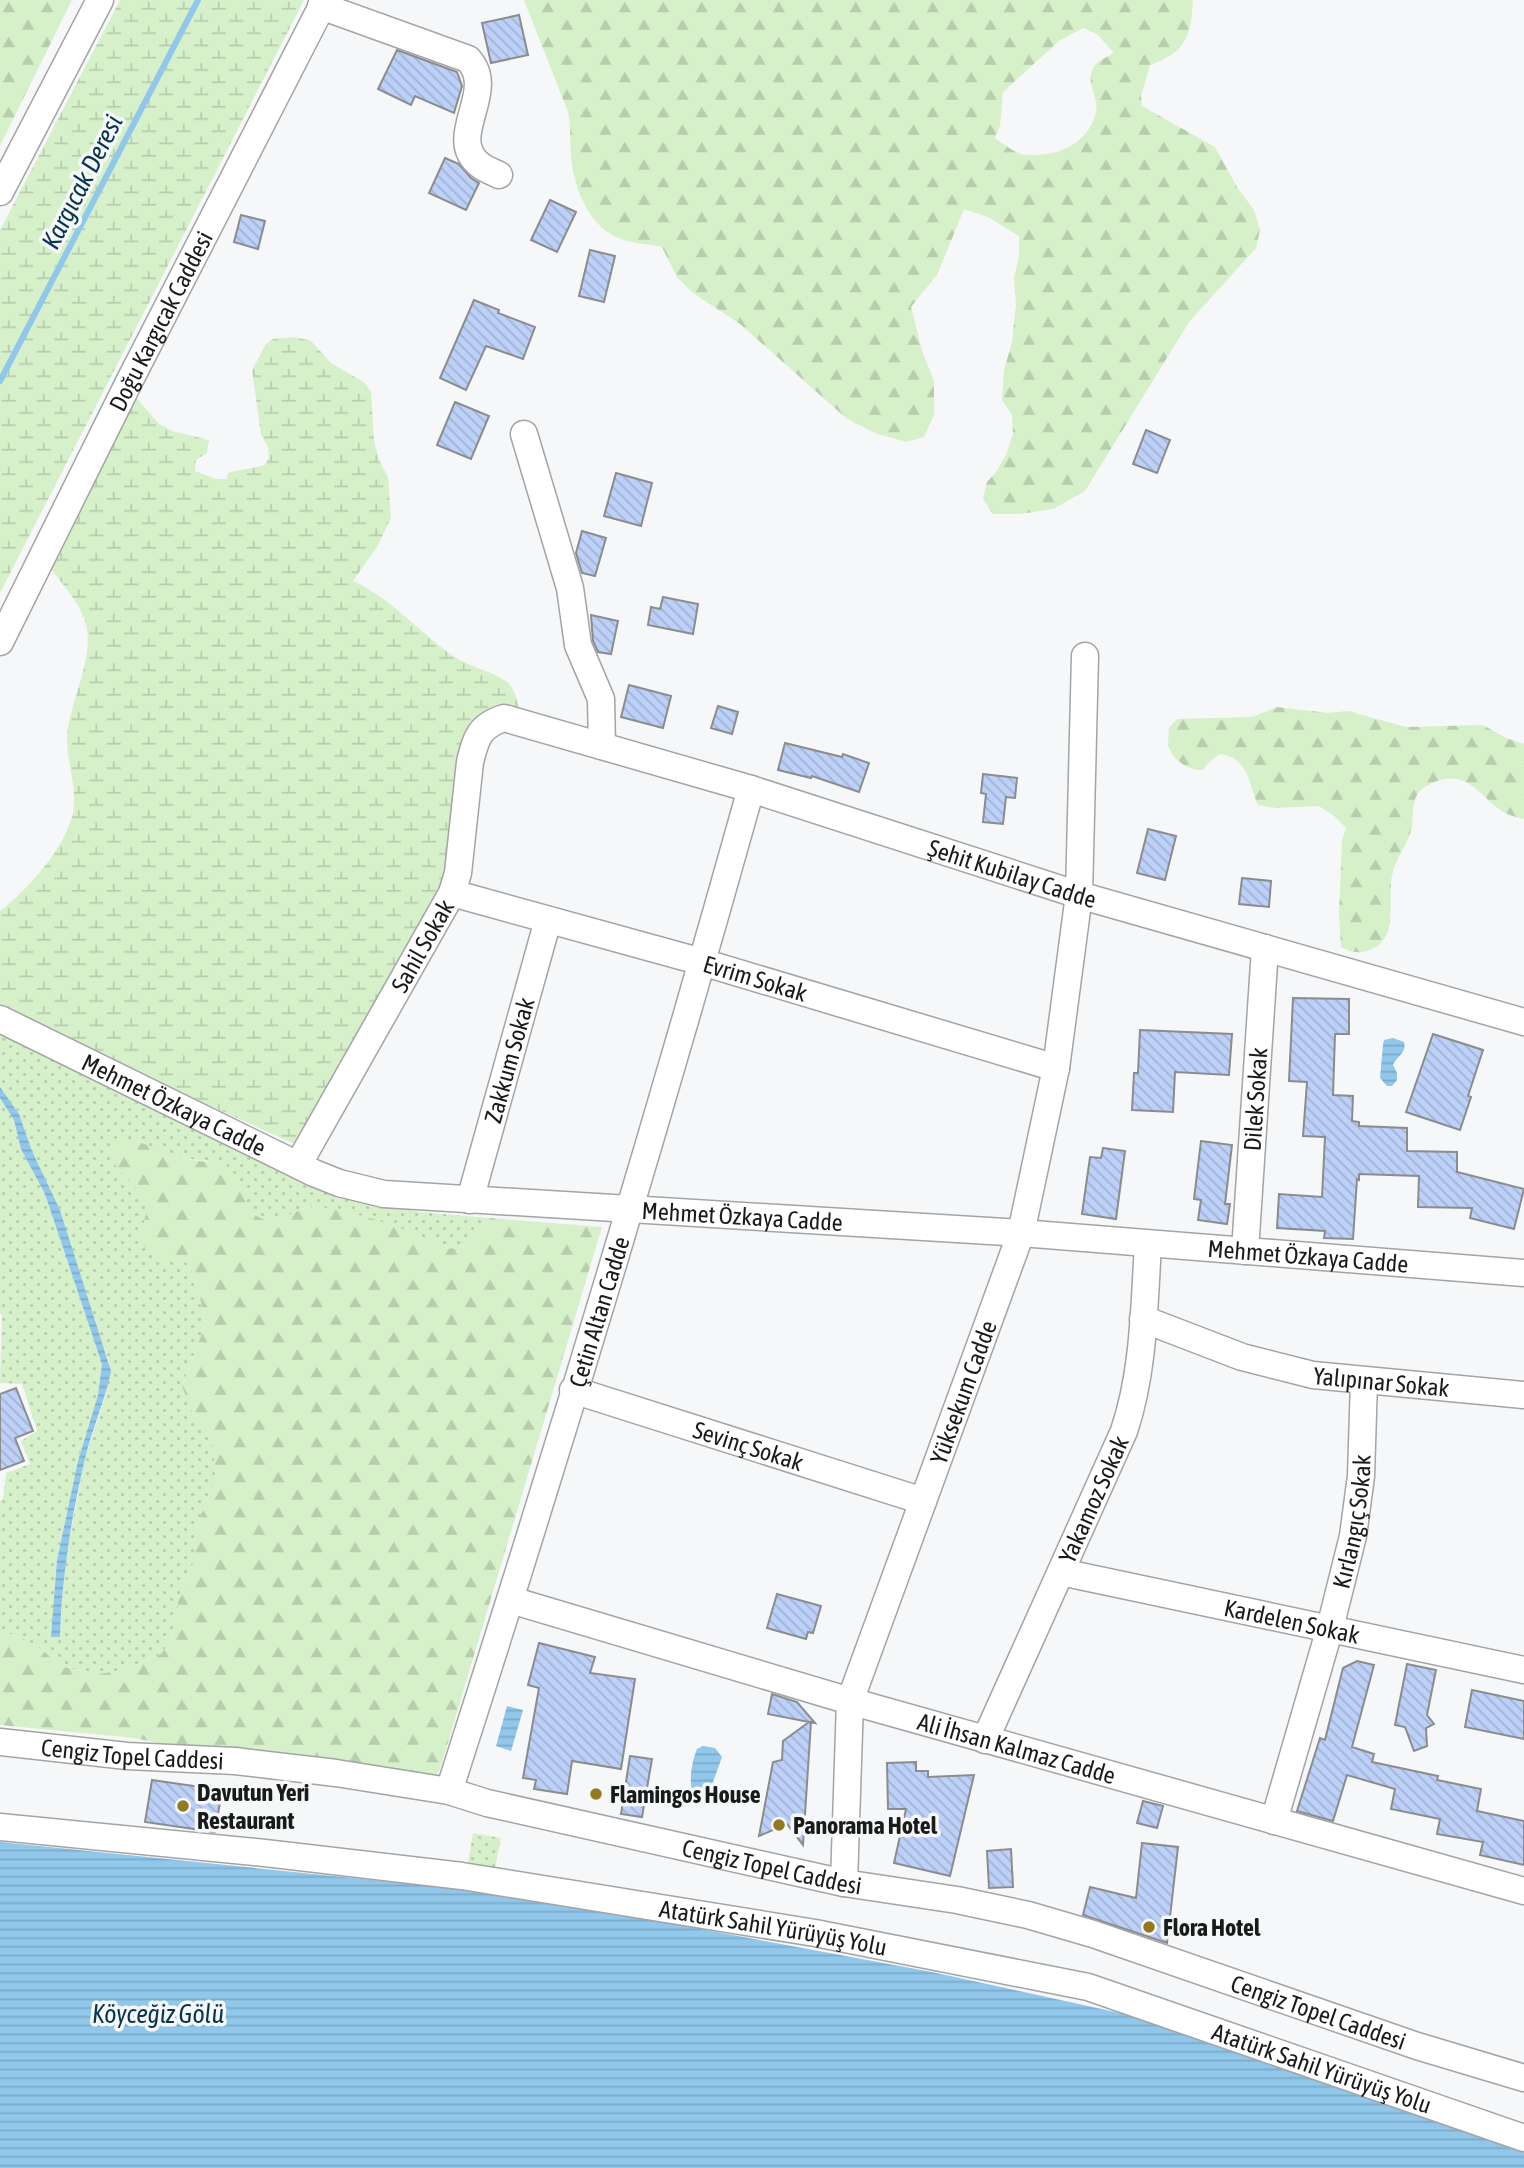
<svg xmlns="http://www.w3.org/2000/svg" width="1524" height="2168" viewBox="0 0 1524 2168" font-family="'Asap Condensed',sans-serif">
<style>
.grass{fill:url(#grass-dots)}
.forest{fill:url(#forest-firs);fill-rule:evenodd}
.wetland{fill:url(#wetland-marsh)}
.water{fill:url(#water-rules)}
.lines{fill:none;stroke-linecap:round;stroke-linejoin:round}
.stream{stroke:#90c7ea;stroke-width:6}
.building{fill:url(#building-back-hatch);stroke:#8b8c8d;stroke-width:2}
.minor-casing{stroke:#a3a4a5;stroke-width:29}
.minor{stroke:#fff;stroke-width:26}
.poi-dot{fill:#927a21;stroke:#f6f7f8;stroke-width:2.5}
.labels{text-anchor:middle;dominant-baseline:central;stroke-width:7;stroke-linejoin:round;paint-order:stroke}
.street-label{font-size:24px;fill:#191a1a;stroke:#f6f7f8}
.poi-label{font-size:24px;font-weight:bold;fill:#191a1a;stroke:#f6f7f8;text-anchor:start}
.water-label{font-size:26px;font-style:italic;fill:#06354d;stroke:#f6f7f8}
</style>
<defs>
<pattern id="grass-dots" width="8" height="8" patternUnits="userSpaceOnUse" patternTransform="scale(1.75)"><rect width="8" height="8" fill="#d6f0ca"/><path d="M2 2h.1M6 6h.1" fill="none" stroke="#b7cdad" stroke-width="1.8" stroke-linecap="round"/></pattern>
<pattern id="forest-firs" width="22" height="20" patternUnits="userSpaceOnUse" patternTransform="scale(1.75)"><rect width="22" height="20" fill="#d6f0ca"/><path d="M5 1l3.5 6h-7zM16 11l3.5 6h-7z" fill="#b7cdad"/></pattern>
<pattern id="wetland-marsh" width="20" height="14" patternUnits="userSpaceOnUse" patternTransform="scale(1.75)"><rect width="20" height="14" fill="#d6f0ca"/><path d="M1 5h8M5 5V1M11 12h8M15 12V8" fill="none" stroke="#b7cdad"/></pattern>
<pattern id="water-rules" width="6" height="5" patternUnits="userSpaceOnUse" patternTransform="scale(1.75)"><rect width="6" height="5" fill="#90c7ea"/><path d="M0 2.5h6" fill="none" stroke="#7caac8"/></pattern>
<pattern id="building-back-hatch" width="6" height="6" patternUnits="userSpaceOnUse" patternTransform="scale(1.75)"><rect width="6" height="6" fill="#bcd0f8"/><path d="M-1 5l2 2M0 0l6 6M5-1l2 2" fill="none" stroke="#a1b2d4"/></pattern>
</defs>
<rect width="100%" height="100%" fill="#f6f7f8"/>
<path class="grass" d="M0,1033L293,1177L334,1194L371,1203L420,1212L490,1218C482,1230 472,1247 455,1249C443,1250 431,1240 420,1236C392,1225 362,1215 332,1210C326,1209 318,1206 311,1207C295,1207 277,1230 255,1215C244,1208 242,1193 240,1182L207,1161L173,1157L138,1141L111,1146C113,1177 138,1179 146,1201C151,1214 151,1241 154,1256L188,1263L195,1277L206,1323L182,1386L212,1436L216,1480L200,1517L194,1542V1561L178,1602V1615L169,1644L161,1654L125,1670L98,1674L58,1666C44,1648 22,1636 0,1631V1501L3,1499L6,1473L30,1464L21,1441L37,1431L22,1384L0,1383L2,1316L0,1313V1098L14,1120L45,1194L102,1364L98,1395L78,1461L57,1560L52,1636H60L65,1561L85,1458L106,1394L109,1362L94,1322L60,1210L32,1151L19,1114L0,1087Z
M473,1833L501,1838L495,1868L468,1863Z"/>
<path class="forest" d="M0,0H72L0,146Z
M524,0H1193C1191,36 1186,52 1150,65L1141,96L1142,106L1215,147L1237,187L1254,210L1260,230L1256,248L1189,322L1085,491L1053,509L1020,514H993L983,499L987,482L996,472L1006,455L1013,434L1012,415L1002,400L1004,370L1012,342L1016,304L1014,278L1019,256V236L988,217L964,209L937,275L911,307L922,351L934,381V415L924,437L906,442L875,433L846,418L740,324L693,293L677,277L662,247C650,244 635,244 624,240C589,229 574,189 571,156C570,141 571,127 568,112ZM1083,28L1097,34L1114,53C1104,59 1094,61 1091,74C1088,87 1099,98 1096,112C1089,141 1063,155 1034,155C1029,155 1023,155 1018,153C1010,149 1002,143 995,138L1000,126L1003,92L1059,41Z
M1277,707L1328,713L1348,711L1406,727L1483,725L1506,738L1524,744V819C1516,817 1506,815 1499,809C1481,796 1470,775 1445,779C1437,780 1421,787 1417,795C1412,804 1413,816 1412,826C1409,844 1395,858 1392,876C1387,900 1399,938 1372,949C1360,954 1352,953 1341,947L1339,915L1342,840L1346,828L1334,816L1319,806L1275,808L1258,805C1248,783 1249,758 1220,754L1209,762L1203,770C1190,771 1173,761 1169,747C1167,742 1169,734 1169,728L1177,719L1252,717Z
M123,1137L157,1148L173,1157L226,1165C230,1170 237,1176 240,1182C245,1194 243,1207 255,1215C278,1230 295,1207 311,1207C320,1206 330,1209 338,1210C361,1214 403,1228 425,1238C434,1242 445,1250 455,1249C472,1247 482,1230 490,1218L602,1227L440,1769L429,1787L243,1761L134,1738L0,1725V1631C23,1637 43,1646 58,1666L98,1674L125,1670L161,1654L169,1644L178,1615V1602L194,1561V1542L200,1517L216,1480L212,1436L193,1414L182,1386L206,1323L195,1277L188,1263C173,1260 152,1260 144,1246C135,1231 153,1213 144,1198C134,1179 101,1165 114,1139Z"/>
<path class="wetland" d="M120,0H304L0,593V230Z
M295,337L311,341L331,363L365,383L371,392L374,440L379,460L388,477L391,518L377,547L353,581C392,599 418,631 453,656C469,667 491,670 507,682C515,689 517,701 520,711C507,714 489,714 477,720C448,733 455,842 449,871C448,877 445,884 443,891L295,1144L0,1012V911C27,891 74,839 74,803C75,781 67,760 67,738C69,701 98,653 84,618C78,601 62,584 51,569L136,397L158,423L172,431L209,440L207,453L196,460L195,471L216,479H227L228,473C241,469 253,469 265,465L269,457L268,447L261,435L252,370L266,344L273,339Z"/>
<path class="water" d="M1393,1038L1404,1042C1407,1053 1397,1056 1393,1065L1397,1073V1080L1392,1086H1387L1380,1078L1383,1045L1384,1040Z
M0,1087L19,1114L32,1151L60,1210L111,1371C105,1401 92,1429 85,1459C71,1518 62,1576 60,1637H51L57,1560L78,1461L98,1395L102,1364L45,1194L21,1149L14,1120L0,1098Z
M507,1706L523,1710L511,1751L496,1746Z
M703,1746L715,1748L722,1757L713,1782L719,1788L718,1798H706L692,1792C689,1778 692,1762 697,1749Z
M0,1842L471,1890L609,1912L932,1972L1129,2015L1524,2151V2168H0Z"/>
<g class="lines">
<path class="stream" d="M0,381L198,0"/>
</g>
<path class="building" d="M519,15L528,55L491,63L482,23Z
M397,50L457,72L462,86L454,113L415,96L411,105L378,89Z
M445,158L459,164L471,178L479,183L466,210L429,193Z
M550,200L576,212L557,252L531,240Z
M241,215L265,221L258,249L234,242Z
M590,250L615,256L604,302L579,296Z
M474,300L499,310L498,313L535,327L523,359L486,346L466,390L440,378Z
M455,402L489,416L471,459L437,445Z
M1146,430L1170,440L1157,473L1133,464Z
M616,473L652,483L641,526L604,516Z
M582,531L606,538L595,576L582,573L576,553Z
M663,597L698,604L693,634L648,625L651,607L660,609Z
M591,615L618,621L611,654L598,652L593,641Z
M629,685L671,696L663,728L621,717Z
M718,706L738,712L732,734L711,728Z
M785,743L842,757L843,754L869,763L859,792L812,776L811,778L778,770Z
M983,774L1017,778L1015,798L1006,797L1003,824L983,822L986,794L981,793Z
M1148,829L1176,836L1165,880L1137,873Z
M1242,878L1271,881L1269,907L1239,904Z
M1293,998L1349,999V1034H1335L1333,1095L1353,1096L1352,1121L1359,1122V1126L1407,1128V1151L1457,1152V1172L1524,1189L1514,1229L1470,1218L1472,1208L1418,1207L1419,1176L1359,1174V1180L1357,1179L1353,1239L1324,1238L1325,1231L1277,1228L1279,1194L1322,1197L1325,1137L1303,1136L1307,1082L1289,1081Z
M1140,1030L1232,1034L1229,1075L1175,1072L1173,1112L1132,1110L1134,1073H1138Z
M1433,1034L1483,1050L1468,1096L1471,1097L1460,1130L1406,1112Z
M1201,1141L1232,1145L1225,1204H1230L1227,1224L1198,1220L1201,1200L1194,1199Z
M1103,1148L1125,1151L1116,1219L1082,1214L1090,1157L1101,1158Z
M16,1388L33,1431L15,1438L24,1461L0,1470V1394Z
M777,1594L821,1606L813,1633L808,1632L806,1639L767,1628Z
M539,1643L595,1657L590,1673L635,1679L621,1769L572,1761L567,1794L534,1789L536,1780L523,1778L539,1688L528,1685Z
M1357,1661L1374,1665L1352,1747L1374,1754L1372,1762L1438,1776L1437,1780L1481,1789L1477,1811L1524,1821V1865L1480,1855L1483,1842L1437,1834L1440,1819L1391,1809L1395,1789L1347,1775L1333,1821L1297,1811L1320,1738L1325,1740L1343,1668Z
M1407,1664L1436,1670L1427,1715L1434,1724L1426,1728L1427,1746L1414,1751L1405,1727L1395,1725Z
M1472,1690L1524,1701V1739L1465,1727Z
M772,1694L797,1702L815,1723L811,1722L803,1845L787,1824L759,1836L773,1762L782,1760L783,1741L809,1722L768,1714Z
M630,1756L652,1759L642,1817L621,1814Z
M916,1762V1771H928V1777L974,1775L950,1876L894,1863L906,1809H888L887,1763Z
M152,1780L222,1790L215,1832L145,1822Z
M1143,1801L1163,1806L1157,1828L1137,1823Z
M1142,1843L1178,1847L1167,1943L1083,1915L1090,1887L1136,1898Z
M1011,1849L1013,1887L989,1888L987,1851Z"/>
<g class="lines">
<defs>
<g id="minor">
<path d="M321,6L468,59C499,92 444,137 480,165C485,169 493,172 499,175"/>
<path d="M0,192L100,0"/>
<path d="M524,434L570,588L578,645L601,699L602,746"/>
<path id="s1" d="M0,642L130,380L325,0"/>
<path id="s2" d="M452,893L702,962L1056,1068"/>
<path id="s3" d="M0,1019L314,1173L339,1183L384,1194L1021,1233L1524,1273"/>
<path id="s4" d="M298,1165L452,893L458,873L470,762C476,738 479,726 504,718L751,789L1079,895L1524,1022"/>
<path id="s5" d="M470,1200L548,920"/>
<path id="s6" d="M1245,1251L1265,948"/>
<path id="s7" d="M1143,1319L1242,1357L1313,1375L1524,1395"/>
<path id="s8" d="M573,1390L923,1501"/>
<path id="s9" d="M1061,1572L1524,1670"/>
<path id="s10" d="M511,1600L850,1701L1524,1891"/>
<path id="s11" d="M985,1740L1124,1431C1144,1372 1144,1307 1148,1245"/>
<path id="s12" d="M0,1742L127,1756L235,1761L336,1773L449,1791L487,1803L844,1883L957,1900L1028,1915L1093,1934L1417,2046L1524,2078"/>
<path id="s13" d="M449,1791C556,1459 657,1125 751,789"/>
<path id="s14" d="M1274,1821L1330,1628L1353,1536L1361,1476L1364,1381"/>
<path id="s15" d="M0,1827L265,1853L462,1876L815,1933L1088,1987L1524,2138"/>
<path id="s16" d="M844,1883L850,1701L1021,1233L1056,1068L1079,895L1085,656"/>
</g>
</defs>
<use href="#minor" class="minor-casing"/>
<use href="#minor" class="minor"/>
</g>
<g class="poi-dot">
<circle cx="596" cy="1794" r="7"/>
<circle cx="183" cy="1806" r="7"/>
<circle cx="779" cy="1825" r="7"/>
<circle cx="1149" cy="1927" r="7"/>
</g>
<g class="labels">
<g class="street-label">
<text stroke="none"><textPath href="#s1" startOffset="359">Doğu Kargıcak Caddesi</textPath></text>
<text stroke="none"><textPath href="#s4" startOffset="1036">Şehit Kubilay Cadde</textPath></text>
<text stroke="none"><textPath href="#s4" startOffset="252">Sahil Sokak</textPath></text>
<text stroke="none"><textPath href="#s2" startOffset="315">Evrim Sokak</textPath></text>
<text stroke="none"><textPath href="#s5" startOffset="145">Zakkum Sokak</textPath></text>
<text stroke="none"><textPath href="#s6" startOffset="152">Dilek Sokak</textPath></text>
<text stroke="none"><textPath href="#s3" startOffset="194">Mehmet Özkaya Cadde</textPath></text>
<text stroke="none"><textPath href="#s3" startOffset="782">Mehmet Özkaya Cadde</textPath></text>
<text stroke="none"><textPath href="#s3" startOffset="1349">Mehmet Özkaya Cadde</textPath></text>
<text stroke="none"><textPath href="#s13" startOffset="502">Çetin Altan Cadde</textPath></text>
<text stroke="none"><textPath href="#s7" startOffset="248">Yalıpınar Sokak</textPath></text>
<text stroke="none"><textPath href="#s16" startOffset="511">Yüksekum Cadde</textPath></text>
<text stroke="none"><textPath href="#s8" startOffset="184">Sevinç Sokak</textPath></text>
<text stroke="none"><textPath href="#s11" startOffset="264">Yakamoz Sokak</textPath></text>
<text stroke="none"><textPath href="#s14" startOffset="310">Kırlangıç Sokak</textPath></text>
<text stroke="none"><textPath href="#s9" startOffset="236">Kardelen Sokak</textPath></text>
<text stroke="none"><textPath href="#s10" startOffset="527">Ali İhsan Kalmaz Cadde</textPath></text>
<text stroke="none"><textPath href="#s12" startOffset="133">Cengiz Topel Caddesi</textPath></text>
<text stroke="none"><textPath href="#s12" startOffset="784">Cengiz Topel Caddesi</textPath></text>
<text stroke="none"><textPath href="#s15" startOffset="780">Atatürk Sahil Yürüyüş Yolu</textPath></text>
<text stroke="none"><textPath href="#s12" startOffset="1351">Cengiz Topel Caddesi</textPath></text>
<text stroke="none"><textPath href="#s15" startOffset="1348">Atatürk Sahil Yürüyüş Yolu</textPath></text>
</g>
<g class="poi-label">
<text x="197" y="1792">Davutun Yeri<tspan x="197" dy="28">Restaurant</tspan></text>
<text x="610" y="1794">Flamingos House</text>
<text x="793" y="1825">Panorama Hotel</text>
<text x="1163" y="1927">Flora Hotel</text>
</g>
<g class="water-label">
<text transform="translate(82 182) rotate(-63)">Kargıcak Deresi</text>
<text x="158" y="2014">Köyceğiz Gölü</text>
</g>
</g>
</svg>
